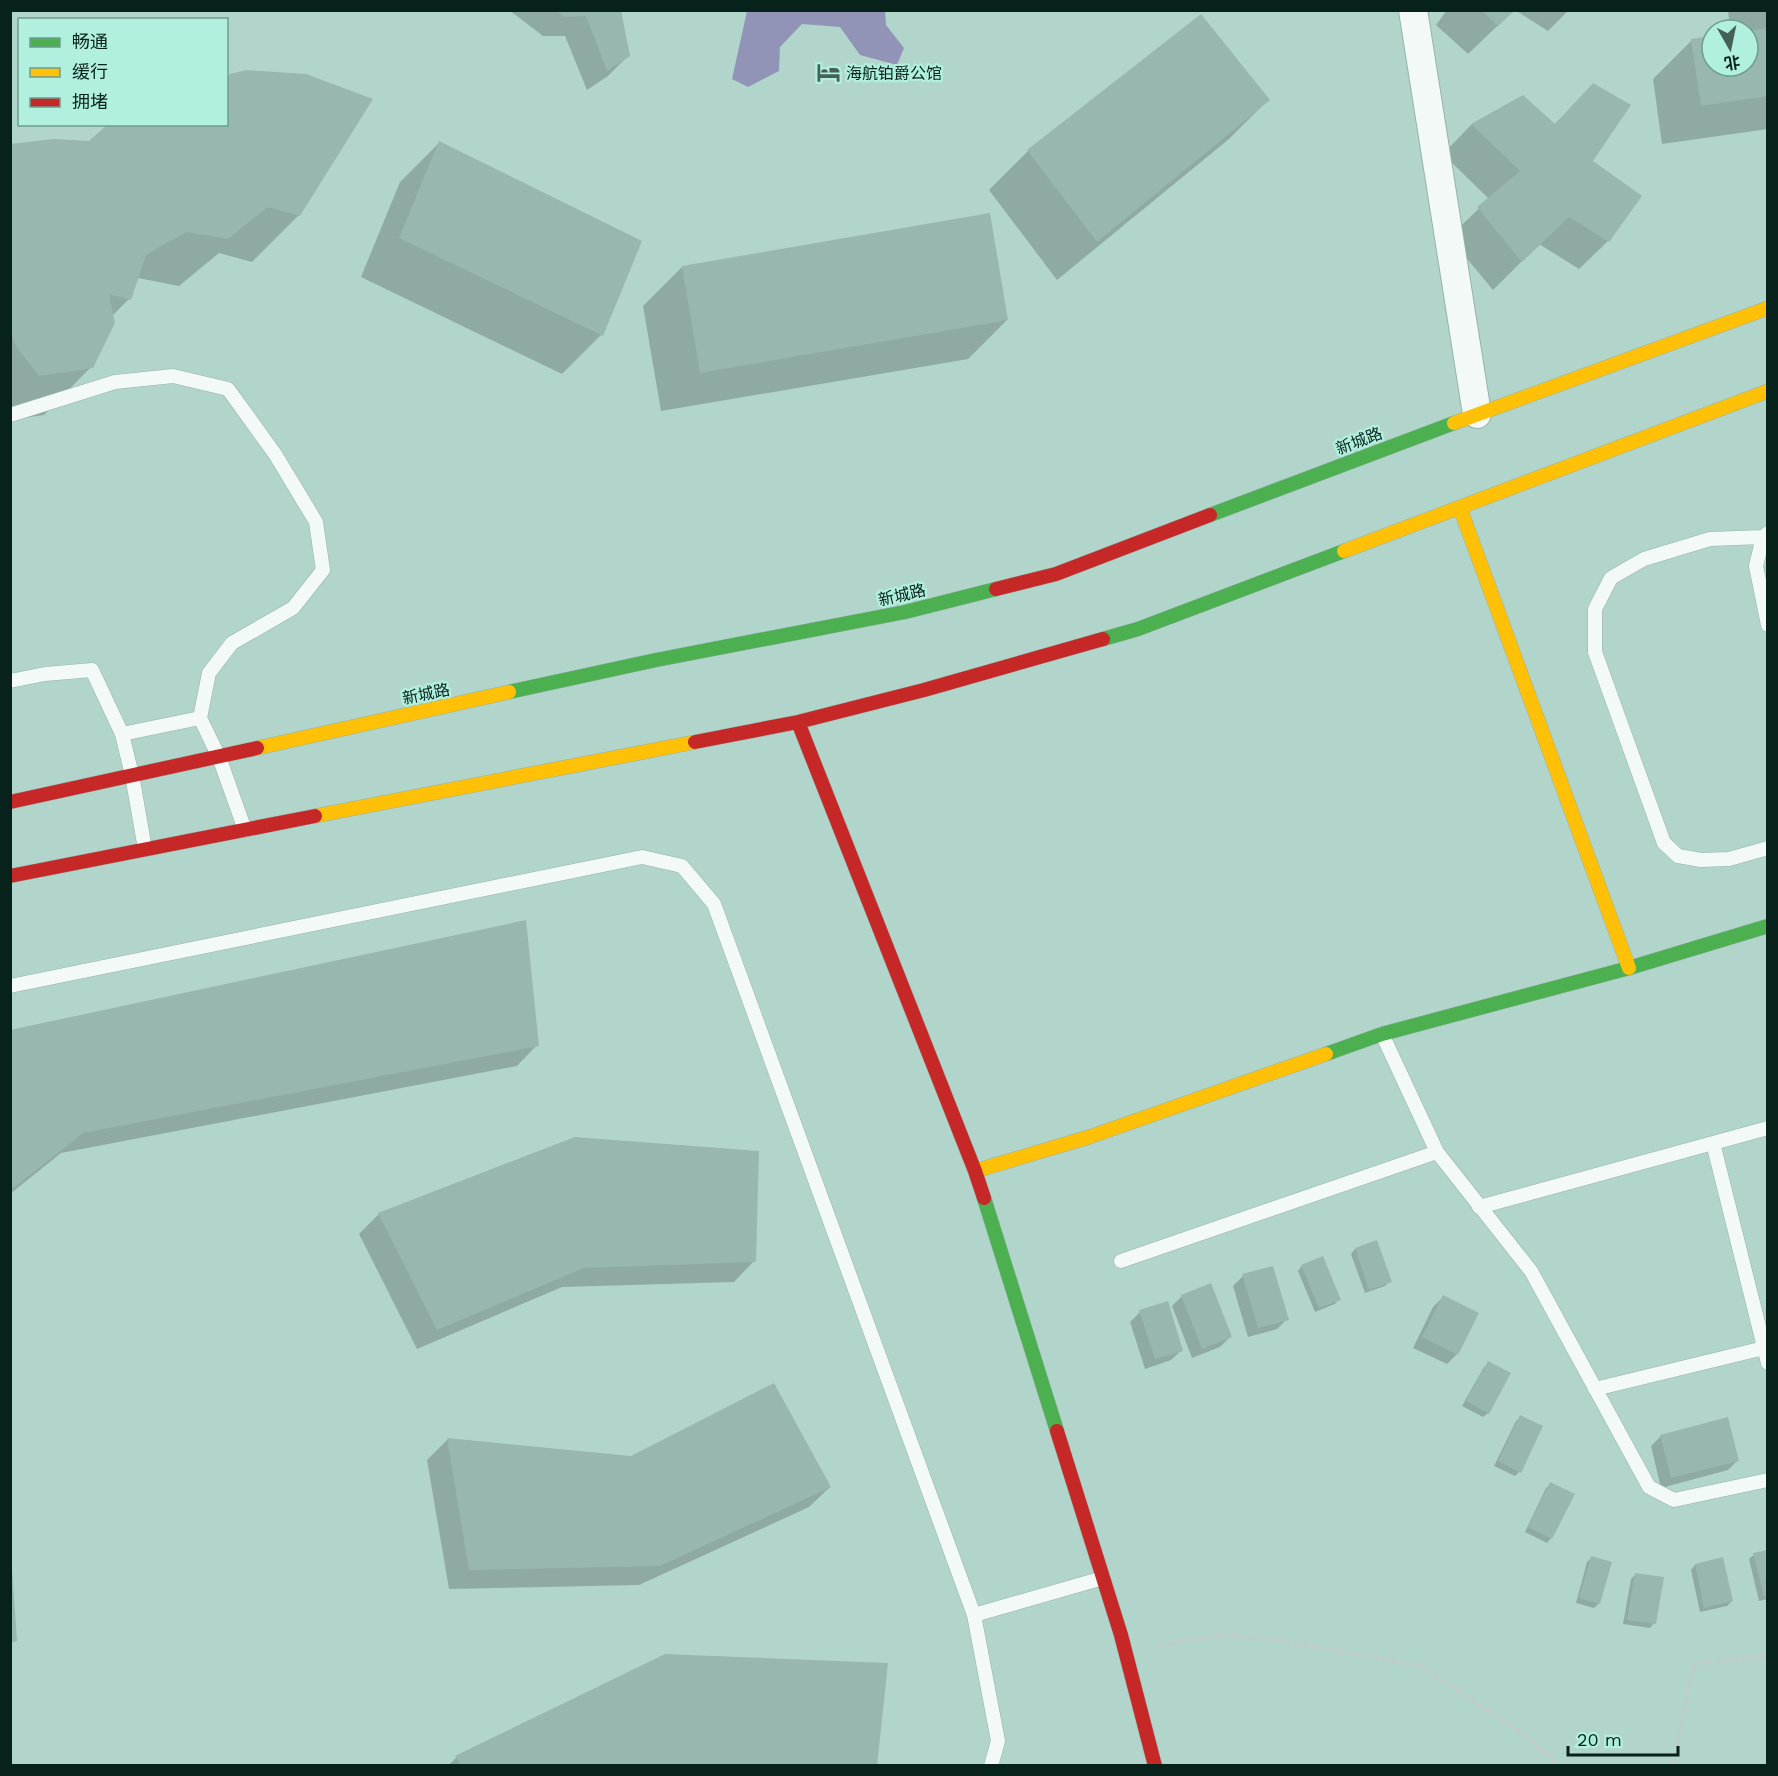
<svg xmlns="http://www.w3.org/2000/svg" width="1778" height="1776" viewBox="0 0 1778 1776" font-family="'Work Sans','Noto Sans SC',sans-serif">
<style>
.water{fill:#9294b7}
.shadow{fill:#0003}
.building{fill:#98b7af}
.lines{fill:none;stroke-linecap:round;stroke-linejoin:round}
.lane-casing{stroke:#96b2aa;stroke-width:15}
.street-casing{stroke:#96b2aa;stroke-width:30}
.fast-casing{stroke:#96b2aa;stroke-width:15}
.slow-casing{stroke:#96b2aa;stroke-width:15}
.jam-casing{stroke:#96b2aa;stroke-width:15}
.path{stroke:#c1ccc8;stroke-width:4;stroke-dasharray:6 3;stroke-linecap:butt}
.lane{stroke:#f3f9f7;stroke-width:14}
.street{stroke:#f3f9f7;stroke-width:28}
.fast{stroke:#4caf50;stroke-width:14}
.slow{stroke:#ffc107;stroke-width:14}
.jam{stroke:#c62828;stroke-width:14}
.labels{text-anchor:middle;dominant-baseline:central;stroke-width:4.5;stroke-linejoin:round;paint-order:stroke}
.poi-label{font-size:16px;fill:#07221b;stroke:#b1f0de;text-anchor:start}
.street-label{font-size:16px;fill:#07221b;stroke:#b1f0de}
</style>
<rect width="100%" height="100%" fill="#b2d5cb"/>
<path class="water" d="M747,11H885L886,25L904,48L897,65L860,55L840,27L802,24L780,47L779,71L748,87L732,79Z"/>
<path class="shadow" d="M509,10H619L628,56L608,76L587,90L565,36H543Z
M1447,10H1514L1468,54L1436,25Z
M1515,10H1569L1548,31Z
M1728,10H1768V129L1662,144L1653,79L1692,40L1712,37V66H1748V30H1730Z
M1593,85L1591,161L1608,241L1579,269L1539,244L1493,290L1449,237L1489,199L1443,154L1471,125L1523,96L1554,125Z
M1268,100L1229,139L1057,280L989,190L1028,151Z
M55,140L299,215L252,262L219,253L179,286L138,278L129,299L112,316L91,367L44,415L10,420V146Z
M439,143L640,241L601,335L562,374L361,277L400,182Z
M682,267L1007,320L968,359L661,411L643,306Z
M10,1032L537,1045L517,1066L61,1153L10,1194Z
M379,1214L754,1261L734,1282L562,1287L417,1349L359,1234Z
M1377,1242L1390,1281L1385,1286L1365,1293L1351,1254L1355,1249Z
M1302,1266L1339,1299L1335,1304L1315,1312L1298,1271Z
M1243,1276L1287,1319L1277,1329L1248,1337L1233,1286Z
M1182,1296L1230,1337L1220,1347L1192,1358L1172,1306Z
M1443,1297L1457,1354L1447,1364L1413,1348L1433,1307Z
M1140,1312L1182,1350L1171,1360L1145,1369L1130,1322Z
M1489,1363L1488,1413L1483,1417L1462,1406L1484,1367Z
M1521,1417L1519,1472L1515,1476L1494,1466L1516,1421Z
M1661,1436L1738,1460L1728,1470L1661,1488L1651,1446Z
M447,1440L631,1458L830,1487L809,1507L639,1585L449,1589L427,1460Z
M1551,1484V1538L1547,1543L1525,1532L1546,1488Z
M1768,1551V1599L1759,1601L1749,1559L1754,1555Z
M1592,1557L1599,1603L1594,1608L1576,1603L1587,1562Z
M1722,1559L1732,1601L1727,1606L1700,1612L1691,1570L1695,1565Z
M1636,1574L1654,1623L1650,1628L1623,1624L1631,1579Z
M456,1758L875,1766H448Z"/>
<path class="building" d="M556,10H621L630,56L607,71L586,16L564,17Z
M1481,10H1515L1498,26Z
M1201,14L1270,100L1097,242L1027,150Z
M1768,28V96L1701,106L1691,39L1712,36V66H1748V31Z
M246,70L306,74L373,99L300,216L268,207L228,239L186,232L146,255L131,300L109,294L115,323L93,368L39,376L15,345L10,330V144L54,139L89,141L108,124H226V75Z
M1593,83L1631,105L1593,161L1642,196L1609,242L1569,217L1522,262L1477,207L1520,171L1471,124L1523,95L1555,124Z
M439,141L642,241L603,336L399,238Z
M990,213L1008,320L700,373L682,266Z
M526,920L539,1046L83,1133L10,1191V1030Z
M575,1137L759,1151L756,1262L584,1268L437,1330L378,1213Z
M1377,1240L1392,1282L1369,1290L1355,1248Z
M1323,1256L1341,1300L1319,1308L1301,1265Z
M1273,1266L1289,1320L1258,1328L1242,1274Z
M1211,1283L1232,1337L1202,1349L1181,1295Z
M1443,1295L1479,1313L1458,1355L1422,1337Z
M1168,1301L1183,1351L1155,1359L1139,1310Z
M1488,1361L1511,1373L1489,1414L1466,1401Z
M774,1383L831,1487L660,1566L469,1570L447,1438L631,1456Z
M1520,1415L1543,1426L1521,1473L1498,1461Z
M1728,1417L1739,1461L1671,1478L1660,1435Z
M1550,1482L1575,1494L1552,1539L1528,1527Z
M1768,1550V1596L1764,1597L1753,1553Z
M1591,1556L1612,1562L1600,1604L1579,1598Z
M1723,1557L1733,1601L1704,1608L1695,1564Z
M10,1569H12L17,1641L10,1643Z
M1635,1573L1664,1577L1656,1624L1627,1620Z
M665,1654L888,1663L877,1766H461L455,1756Z"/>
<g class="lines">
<defs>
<path id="lane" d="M10,415L115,382L173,376L228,389L275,454L316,522L323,570L293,608L232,643L209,673L200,718L219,757L245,830
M1768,533L1763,537L1710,539L1644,559L1611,578L1595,609V652L1664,843L1678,856L1701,860L1729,859L1768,848
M1763,537L1756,566L1768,625
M10,681L45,674L92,670L122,734L132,775L145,849
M122,734L200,718
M10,986L642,857L682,866L714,904L974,1615L998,1741L991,1766
M1382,1034L1437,1152L1531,1271L1649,1487L1674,1500L1768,1480
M1713,1143L1768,1363
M1479,1207L1768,1128
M1121,1261L1437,1152
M1595,1389L1764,1348
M974,1615L1103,1578"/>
<path id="street" d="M1413,10L1477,414"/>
<path id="fast" d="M1210,515L1454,423
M1103,639L1138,629L1344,551
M509,692L656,660L905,612L996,589
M1326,1054L1382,1034L1629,968L1768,926
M984,1198L1057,1431"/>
<path id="slow" d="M1454,423L1768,308
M1460,508L1629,968
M1344,551L1768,391
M257,748L509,692
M315,816L695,742
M975,1171L1089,1137L1326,1054"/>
<path id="jam" d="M996,589L1056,574L1210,515
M798,722L975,1171L984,1198
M695,742L798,722L924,690L1103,639
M10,802L257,748
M10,876L315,816
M1057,1431L1121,1635L1155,1766"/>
</defs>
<use href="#lane" class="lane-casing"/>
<use href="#street" class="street-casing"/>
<use href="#fast" class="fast-casing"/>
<use href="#slow" class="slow-casing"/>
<use href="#jam" class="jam-casing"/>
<path class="path" d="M1160,1645L1221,1635L1272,1639L1421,1666L1522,1733L1559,1766
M1673,1766L1694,1663L1768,1656"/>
<use href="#lane" class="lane"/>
<use href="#street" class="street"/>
<use href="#fast" class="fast"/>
<use href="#slow" class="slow"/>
<use href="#jam" class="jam"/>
</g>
<defs>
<symbol id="hotel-bare" viewBox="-9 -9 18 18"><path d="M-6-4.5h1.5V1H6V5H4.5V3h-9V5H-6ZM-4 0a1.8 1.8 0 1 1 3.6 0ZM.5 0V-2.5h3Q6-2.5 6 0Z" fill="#436159" stroke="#b1f0de" stroke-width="2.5" paint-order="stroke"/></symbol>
</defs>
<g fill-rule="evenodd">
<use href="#hotel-bare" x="812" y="56" width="33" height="33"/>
</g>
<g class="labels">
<g class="poi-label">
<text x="846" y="73">海航铂爵公馆</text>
</g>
<g class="street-label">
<text transform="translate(1359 441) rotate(-21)">新城路</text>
<text transform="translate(902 595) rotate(-13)">新城路</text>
<text transform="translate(426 694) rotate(-12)">新城路</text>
</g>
</g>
<rect width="1778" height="1776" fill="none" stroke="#07221b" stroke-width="24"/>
<rect x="18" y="18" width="210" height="108" fill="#b1f0de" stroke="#6d9e90" stroke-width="1.5"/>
<rect x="30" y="38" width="30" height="9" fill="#4caf50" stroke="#6d9e90" stroke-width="1.5"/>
<text x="72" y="48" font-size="18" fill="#07221b">畅通</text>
<rect x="30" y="68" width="30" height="9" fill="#ffc107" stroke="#6d9e90" stroke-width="1.5"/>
<text x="72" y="78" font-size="18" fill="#07221b">缓行</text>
<rect x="30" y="98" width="30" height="9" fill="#c62828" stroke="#6d9e90" stroke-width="1.5"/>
<text x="72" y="108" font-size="18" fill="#07221b">拥堵</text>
<g transform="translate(1730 48) rotate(171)"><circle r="28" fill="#b1f0de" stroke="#6d9e90" stroke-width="1.5"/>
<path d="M0-4.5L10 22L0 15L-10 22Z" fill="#436159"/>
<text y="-9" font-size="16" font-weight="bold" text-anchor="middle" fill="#07221b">北</text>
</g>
<path d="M1568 1746v9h110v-9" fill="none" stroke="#07221b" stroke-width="3"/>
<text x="1577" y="1746" font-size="18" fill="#07221b" stroke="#b1f0de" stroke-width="4.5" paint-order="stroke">20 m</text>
</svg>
